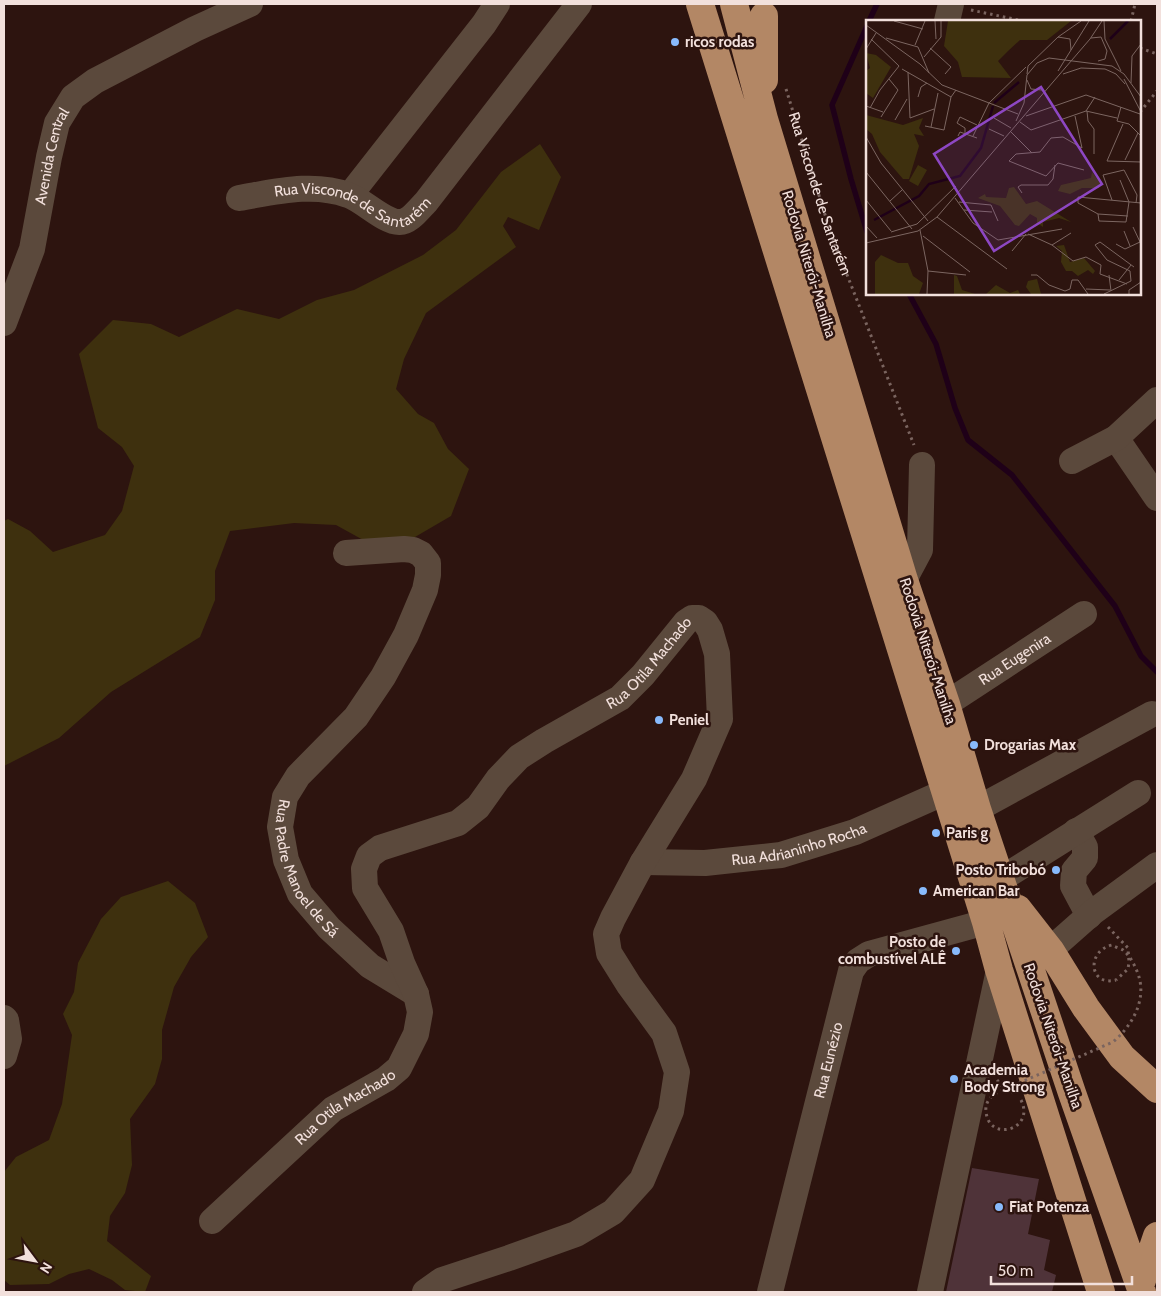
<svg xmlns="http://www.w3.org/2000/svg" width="1161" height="1296" viewBox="0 0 1161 1296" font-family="Cabin,sans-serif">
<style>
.green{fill:#3e300e}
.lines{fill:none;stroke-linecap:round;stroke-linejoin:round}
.stream{stroke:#1f0018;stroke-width:5.5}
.building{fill:#4f3339}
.path{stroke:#7a645f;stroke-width:3;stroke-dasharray:2.5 4;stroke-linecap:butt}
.minor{stroke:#5b493c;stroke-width:26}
.highway{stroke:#b38765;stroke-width:28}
.path-bridge{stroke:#7a645f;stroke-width:3;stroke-dasharray:2.5 4;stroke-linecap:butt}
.poi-dot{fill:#88bafc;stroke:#2d140f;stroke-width:2}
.labels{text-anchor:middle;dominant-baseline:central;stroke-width:5;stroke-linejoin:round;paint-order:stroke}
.poi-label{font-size:15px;font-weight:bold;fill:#f2e0dc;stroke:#2d140f;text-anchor:start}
.street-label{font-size:15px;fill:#f2e0dc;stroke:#2d140f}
.inset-river{fill:none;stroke:#1f0018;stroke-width:2.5}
.inset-road{fill:none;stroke:#7c6661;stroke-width:1}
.view{fill:#8d47c3;fill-opacity:0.15;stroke:#8d47c3;stroke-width:2.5}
.inset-edge{fill:none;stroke:#f2e0dc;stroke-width:2.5}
</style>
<rect width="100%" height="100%" fill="#2d140f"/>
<path class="green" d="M540,144L561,177L539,230L508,217L503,226L516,247L426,313L404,359L396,389L418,414L434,423L448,449L469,469L451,516L415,537L381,543L365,541L336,525L294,523L230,531L215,571V600L200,637L111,692L59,738L4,766V521L8,519L30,531L53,552L105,535L122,511L134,466L122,447L98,428L79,354L113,320L151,324L179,337L237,309L279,319L317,300L354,290L423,255L456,230L501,172Z
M168,881L195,903L208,937L191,957L174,987L162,1030V1059L155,1084L130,1119L132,1165L125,1193L110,1216L107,1241L151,1276L145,1292L125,1290L112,1280L89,1269L69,1274L49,1284L10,1285L4,1280V1172L16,1157L49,1140L62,1104L72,1035L63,1014L74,992L78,963L101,919L121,897Z"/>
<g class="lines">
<path class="stream" d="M869,21L877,4
M867,26L832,105L851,179L867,232
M909,294L936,344L955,408L968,440L1012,475L1115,606L1141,656L1157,672"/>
</g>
<path class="building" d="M972,1168L1039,1179L1028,1234L1050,1240L1044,1270L1056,1275L1052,1292H946Z"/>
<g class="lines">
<g class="path">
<path d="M971,10L1023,21"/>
<path d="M1131,21L1135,4"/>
<path d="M1140,48L1157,54"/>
<path id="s1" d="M786,89L831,234L914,445"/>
<path d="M1140,112L1157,91"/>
<path d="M1108,927L1128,948L1129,962L1128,969L1116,980"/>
<path d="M997,1080L1001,1085L1013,1093"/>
</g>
<g class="minor">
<path d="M947,21L951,4"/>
<path d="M350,195L484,24L497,4"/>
<path id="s2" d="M239,198C275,192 313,182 348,195C363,200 384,222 399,222C409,223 419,209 426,202L579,4"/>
<path id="s3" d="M4,323L32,249L49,157L57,123L73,97L95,81L195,29L250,4"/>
<path d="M1116,438L1157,498"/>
<path d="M1072,461L1116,438L1157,400"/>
<path id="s4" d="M346,553L404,549L413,550L421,554L428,563V575L425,590L406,635L383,677L356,717L298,776L285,797L280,827L286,860L300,894L329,928L370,966L416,994"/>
<path d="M904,580L920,550L922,465"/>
<path id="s5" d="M946,704L1084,614"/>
<path d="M977,809L1152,714"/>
<path d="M1076,831L1085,847V858L1074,871L1073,886L1089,916"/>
<path id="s6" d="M643,862L705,863L781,855L855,832L945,792"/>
<path d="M1001,879L1138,793"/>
<path d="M1050,950L1093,912L1157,865"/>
<path d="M4,1018L6,1020L9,1039L4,1056"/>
<path id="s7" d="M212,1221L333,1109L386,1079L399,1068L416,1034L420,1012L416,994L402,963L391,931L365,888L364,869L369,856L380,848L458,823L478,807L498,779L519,757L544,741L620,698L643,675L686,622L692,618H699L705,622L710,630L717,654L720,719L694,779L643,862L613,918L606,934L609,953L629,985L664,1033L677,1072L671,1111L642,1180L613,1212L576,1234L509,1258L442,1280L425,1292"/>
<path id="s8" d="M770,1292L851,971L858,961L869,954L986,922"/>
<path d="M930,1292L999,970"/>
</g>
<path class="highway" d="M700,4L986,922L999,970L1101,1292
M734,4L764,119L904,580L946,704L977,809L1072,1093L1142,1292
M764,80V16
M1018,909L1050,950L1086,1008L1122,1057L1157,1089
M1140,1286L1157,1236"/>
<path class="path-bridge" d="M1021,1100C1036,1130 988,1143 986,1111C985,1104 989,1099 994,1094L1113,1042C1134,1024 1149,996 1136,969C1133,962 1129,955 1123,950C1120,948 1115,947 1112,945C1086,951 1089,987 1116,980"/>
</g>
<g class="poi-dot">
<circle cx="675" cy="42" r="5"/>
<circle cx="659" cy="720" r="5"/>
<circle cx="974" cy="745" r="5"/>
<circle cx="936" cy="833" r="5"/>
<circle cx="1056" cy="870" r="5"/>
<circle cx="923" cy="891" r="5"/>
<circle cx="956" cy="951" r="5"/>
<circle cx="954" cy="1079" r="5"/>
<circle cx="999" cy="1207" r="5"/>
</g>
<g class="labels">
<g class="poi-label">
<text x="685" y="42">ricos rodas</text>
<text x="669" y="720">Peniel</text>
<text x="984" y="745">Drogarias Max</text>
<text x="946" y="833">Paris g</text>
<text x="1046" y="870" text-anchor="end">Posto Tribobó</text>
<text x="933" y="891">American Bar</text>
<text x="946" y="942" text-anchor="end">Posto de<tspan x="946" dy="17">combustível ALÊ</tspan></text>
<text x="964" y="1070">Academia<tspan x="964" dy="17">Body Strong</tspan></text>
<text x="1009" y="1207">Fiat Potenza</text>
</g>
<g class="street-label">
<text stroke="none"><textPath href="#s3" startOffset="174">Avenida Central</textPath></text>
<text stroke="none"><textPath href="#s2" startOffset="121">Rua Visconde de Santarém</textPath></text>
<text stroke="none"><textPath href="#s1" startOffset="110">Rua Visconde de Santarém</textPath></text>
<text transform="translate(809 264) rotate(73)">Rodovia Niterói-Manilha</text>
<text transform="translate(928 651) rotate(72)">Rodovia Niterói-Manilha</text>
<text stroke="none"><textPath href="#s5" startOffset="82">Rua Eugenira</textPath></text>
<text stroke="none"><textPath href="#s7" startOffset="821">Rua Otila Machado</textPath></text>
<text stroke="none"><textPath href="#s6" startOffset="158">Rua Adrianinho Rocha</textPath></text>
<text stroke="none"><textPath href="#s4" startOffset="446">Rua Padre Manoel de Sá</textPath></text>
<text transform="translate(1053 1036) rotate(71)">Rodovia Niterói-Manilha</text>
<text stroke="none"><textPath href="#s8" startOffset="239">Rua Eunézio</textPath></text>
<text stroke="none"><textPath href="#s7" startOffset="176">Rua Otila Machado</textPath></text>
</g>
</g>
<g transform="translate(866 20)">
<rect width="275" height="275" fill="#2d140f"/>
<path d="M82,1H205L181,20H154L142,31L132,41L145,58L96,57L92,42L78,26ZM0,33L10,35L25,47L7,78L0,73V51L4,48ZM0,95L37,105L57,98L53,108L58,116L48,114L53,126L43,159H37L14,132L6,114L0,109ZM52,145L61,150L52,166L43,161ZM226,152L234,163L233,168H216L204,174L192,171L195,165L225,158ZM148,167L160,184L171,181L205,202L193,198L177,202V207L171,203V198L164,194L153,206L149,205L134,186L112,178L119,174L120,177L140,178L143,168ZM198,225L204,242L218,238L229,251L227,254L222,250L212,256L206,251H200L195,242L196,231L190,226ZM15,235L32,243H42L47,256L57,263L53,274H9V242ZM88,255L91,256L96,270L109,274H88ZM171,259L175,274H165L160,267L162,261ZM130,265L144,273L152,270L154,274H120Z" fill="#3e300e"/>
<path class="inset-river" d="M244,19L262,1M128,83L153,62M8,200L53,176L63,164L94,156L115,128L127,86"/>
<path class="inset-road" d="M28,1L57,9M69,1L70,19M238,1L239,19L255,51M0,5L54,44L76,65L152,94M192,17L204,19L205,30M20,18L52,27L63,53M225,18L235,17L241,31L239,39L232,41M49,25L59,1M64,28L85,47L79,54M0,29L10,13M58,37L75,17V1M36,49L85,77M192,51L223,1M42,52L44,98L68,89M161,54L162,46L192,17L215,1M197,54L215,48L239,49L250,54L259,64M258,59L275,92M161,60L165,69L176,70M265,63L266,36L275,24M52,77L55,67L61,63M0,86L17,92M255,87L251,101L263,104L275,116M4,88L14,70L33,46L5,19M220,91L229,77M221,91L222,101L228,109V134M160,96L220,75L274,94M209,96L216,128L197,117L185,118L174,132L150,134L143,141L180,156L192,143L218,150M15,97L32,70L23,59M128,98L145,108M29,100L41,79M150,101L158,83L161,55L171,43L183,38L246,46L258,54L275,77M154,102L165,110L220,91L251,98M257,104L241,141L275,142M59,106L78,110L85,77L90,70M65,107L72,73M123,109L138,116M145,112L166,133M99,113V108L91,103L94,97L111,105M92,116L94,112L111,118M107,116L123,83L160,47M0,117L15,143L62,201M259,140L272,113M0,152L46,209M156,173L152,167L155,165H182L187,159L189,145M89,178L107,203L132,220L196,209M0,180L25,211M246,180L237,155L258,150L271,175L270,183M24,181L36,170M93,182L125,185L132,201M98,190L126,192M232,194L233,201L260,202L263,182L254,160M262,196L232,194L212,183V177L275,183M71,197L141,249M0,206L11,218M267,207L275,224M54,210L62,251L61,274M258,211L264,226M25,212L51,204L90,166M162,214L186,225L205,213M57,216L104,252M0,223L52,211L71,197L224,19L236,1M250,224L259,229L274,222M186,225L207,241L220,237L235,245L234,254L261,264M146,231L160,214M62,251L100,255M264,251L241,240L229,225L234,222L268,247M165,255H171L183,265L199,271L204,269L206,260H212L222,274M243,255L245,271M253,260L265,245M220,269L244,270M238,274L265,261L264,251M263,274V270L275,262"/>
<path class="view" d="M175,67L236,164L128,231L68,134Z"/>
<rect width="275" height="275" class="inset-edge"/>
</g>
<rect width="1161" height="1296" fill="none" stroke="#f2e0dc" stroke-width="10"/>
<g transform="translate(35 1261) rotate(122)" stroke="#2d140f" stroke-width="4" paint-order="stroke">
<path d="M0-4L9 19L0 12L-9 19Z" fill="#f2e0dc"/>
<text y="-8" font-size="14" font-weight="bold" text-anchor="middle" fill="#f2e0dc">N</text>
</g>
<path d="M991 1276v8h141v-8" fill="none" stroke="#f2e0dc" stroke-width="2.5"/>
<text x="998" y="1276" font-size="15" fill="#f2e0dc" stroke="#2d140f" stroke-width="4" paint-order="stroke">50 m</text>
</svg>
